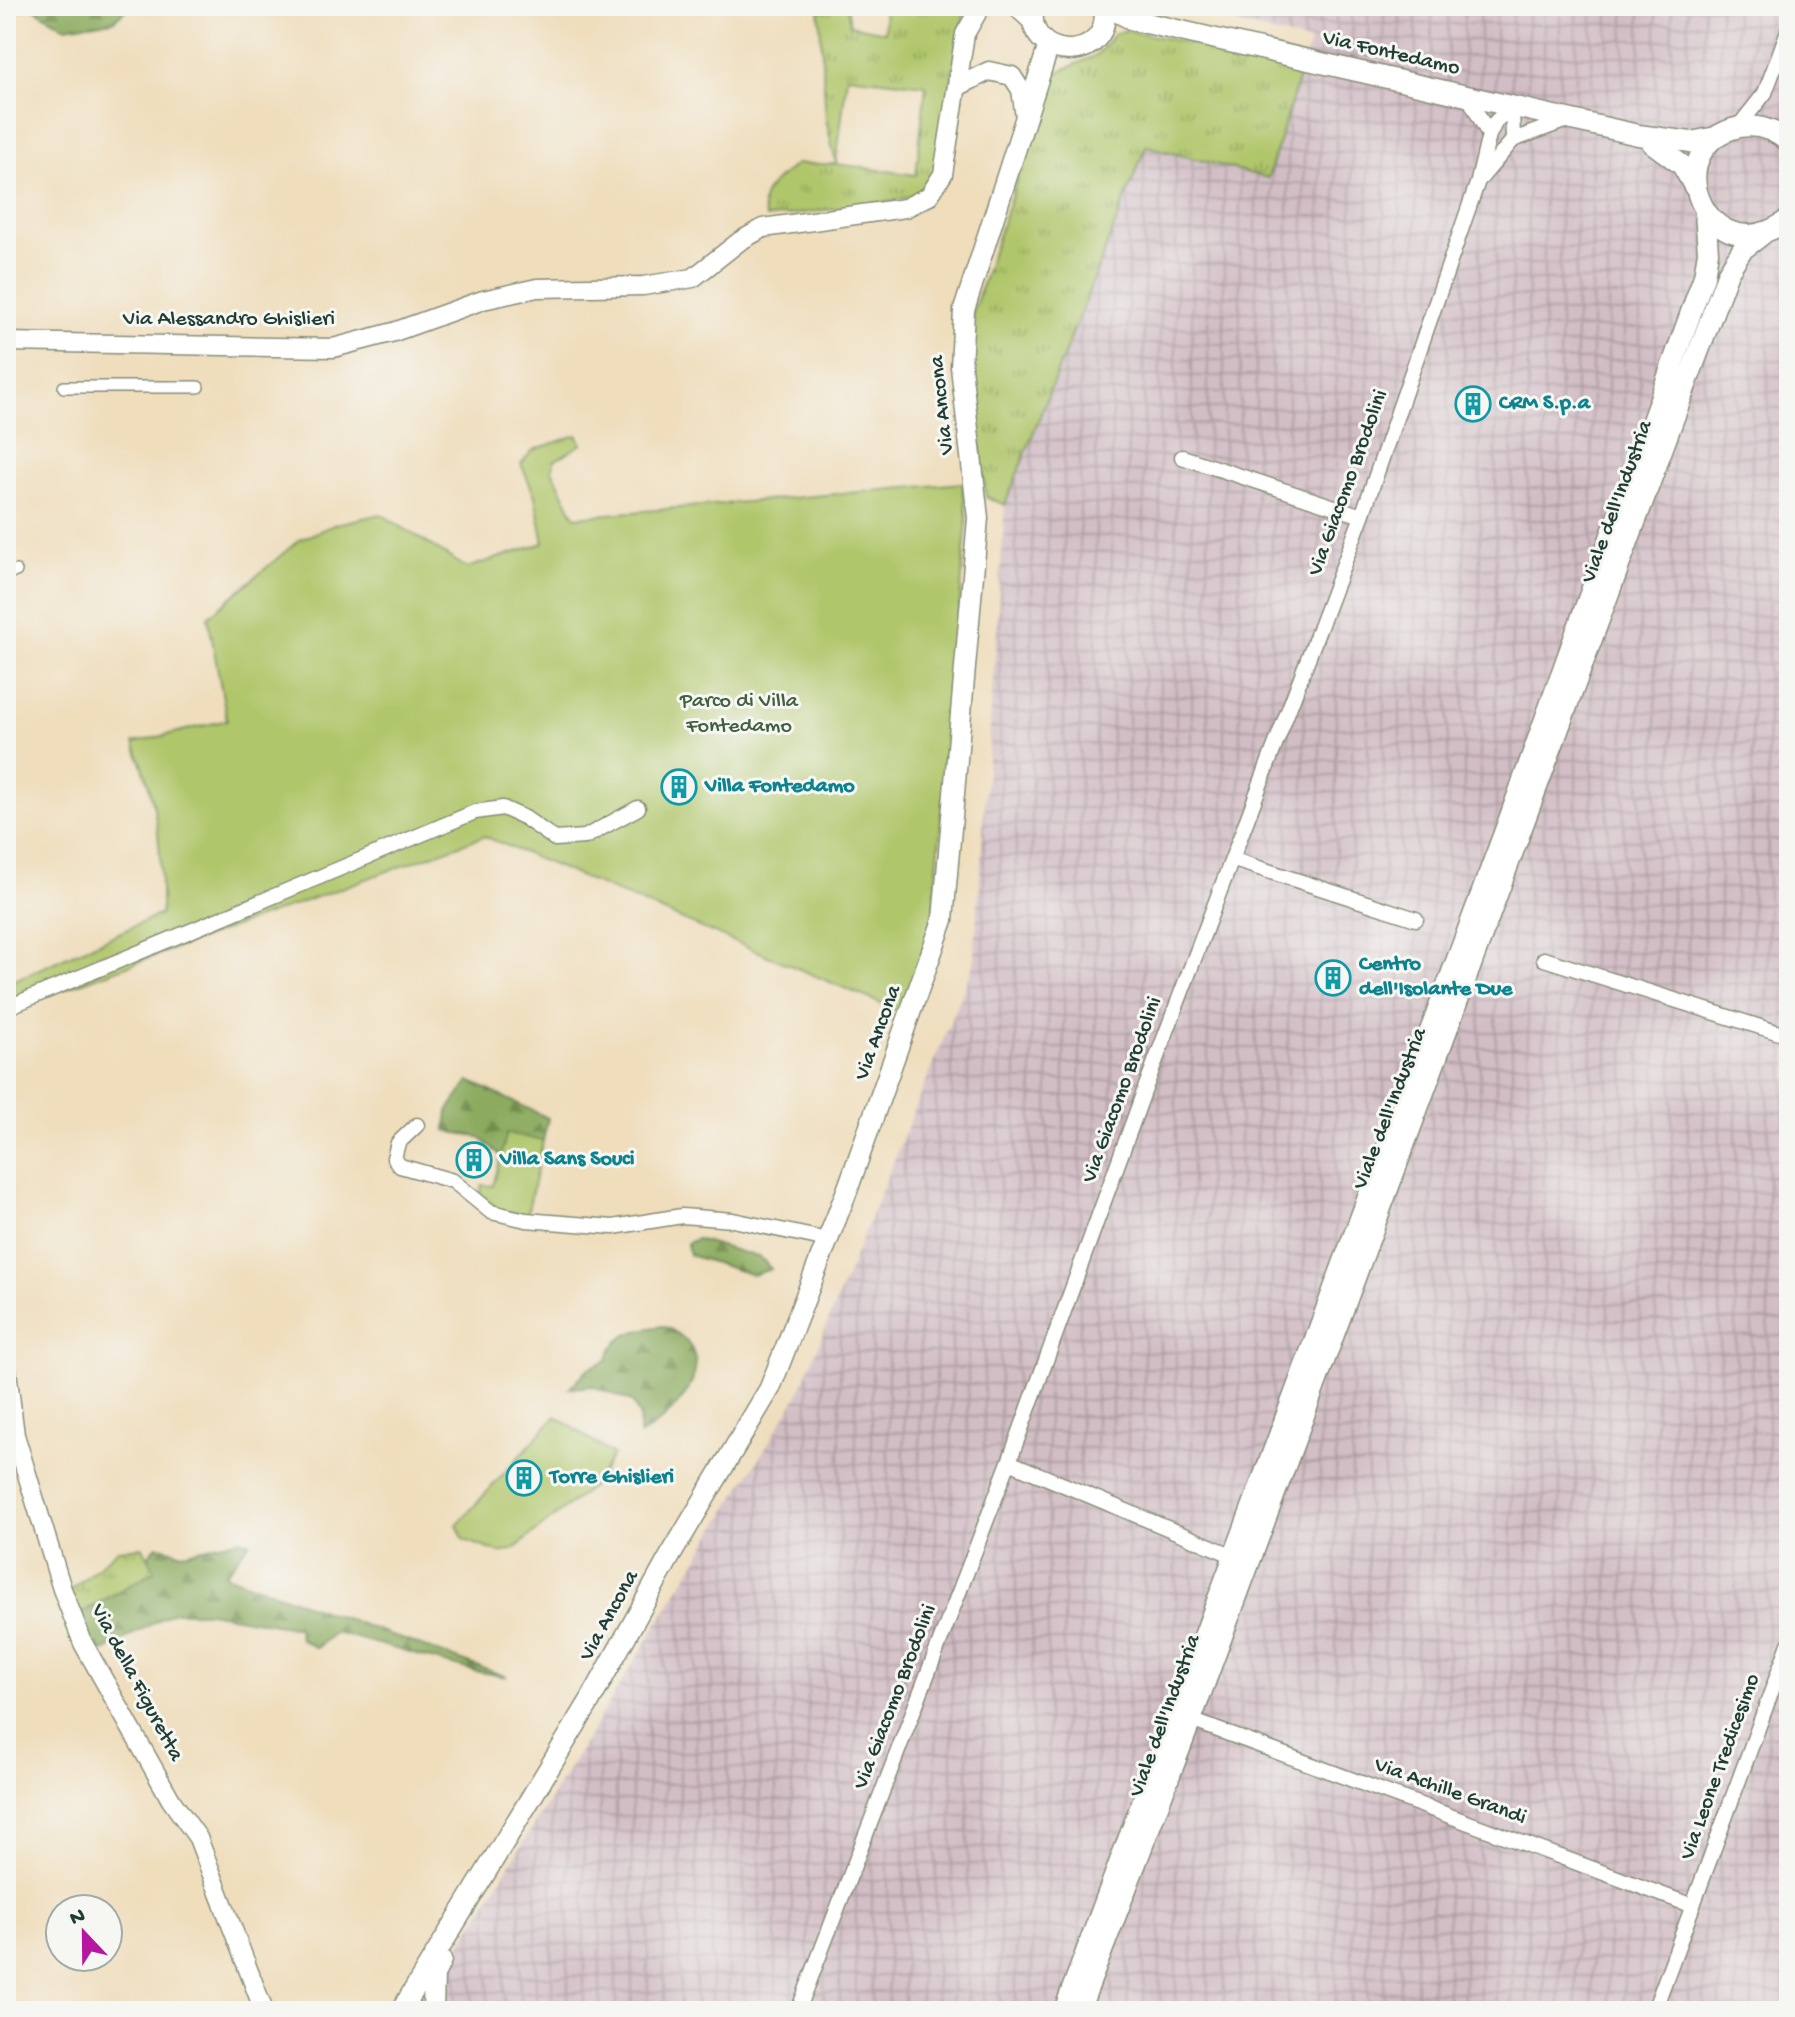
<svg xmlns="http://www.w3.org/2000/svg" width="1795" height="2017" viewBox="0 0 1795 2017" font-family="'Gochi Hand',sans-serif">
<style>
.industrial{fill:url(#industrial-grid)}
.grass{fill:url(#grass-tufts);stroke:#68824f;stroke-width:2;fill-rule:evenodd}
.forest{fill:url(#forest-firs);stroke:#567449;stroke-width:2}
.green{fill:#b0c66a;stroke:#68824f;stroke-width:2}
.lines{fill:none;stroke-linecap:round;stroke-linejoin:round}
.pedestrian-casing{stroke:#878d78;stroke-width:14}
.minor-casing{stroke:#878d78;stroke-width:17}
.tertiary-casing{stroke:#878d78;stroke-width:21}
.secondary-casing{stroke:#878d78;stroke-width:23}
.pedestrian{stroke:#fff;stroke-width:11}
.minor{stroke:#fff;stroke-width:14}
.tertiary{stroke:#fff;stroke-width:18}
.secondary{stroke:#fff;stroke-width:20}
.labels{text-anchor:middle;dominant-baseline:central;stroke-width:6;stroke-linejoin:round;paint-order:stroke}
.street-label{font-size:22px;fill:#1f3d34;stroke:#f6f6f2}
.culture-label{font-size:22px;font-weight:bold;fill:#0d838f;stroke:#f6f6f2;text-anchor:start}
.park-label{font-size:22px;fill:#435f42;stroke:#f6f6f2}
</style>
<defs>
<pattern id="industrial-grid" width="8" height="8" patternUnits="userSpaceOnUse" patternTransform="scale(2)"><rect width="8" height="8" fill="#d2bdc5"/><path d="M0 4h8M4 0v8" fill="none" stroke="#aa9ba1"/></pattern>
<pattern id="grass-tufts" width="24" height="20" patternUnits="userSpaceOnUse" patternTransform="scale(2)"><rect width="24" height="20" fill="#b0c66a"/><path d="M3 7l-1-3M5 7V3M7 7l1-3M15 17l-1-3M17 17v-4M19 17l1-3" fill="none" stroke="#8fa258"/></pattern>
<pattern id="forest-firs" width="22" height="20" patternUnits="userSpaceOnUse" patternTransform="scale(2)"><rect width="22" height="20" fill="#8cab5e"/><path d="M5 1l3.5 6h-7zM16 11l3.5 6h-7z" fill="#728c4e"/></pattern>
</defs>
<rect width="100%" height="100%" fill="#f6f6f2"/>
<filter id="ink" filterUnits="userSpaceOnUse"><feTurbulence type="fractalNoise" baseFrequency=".0125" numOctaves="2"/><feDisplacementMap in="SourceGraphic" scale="16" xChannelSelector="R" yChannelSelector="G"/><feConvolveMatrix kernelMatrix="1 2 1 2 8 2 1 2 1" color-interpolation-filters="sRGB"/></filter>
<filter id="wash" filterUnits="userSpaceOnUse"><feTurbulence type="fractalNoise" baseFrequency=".006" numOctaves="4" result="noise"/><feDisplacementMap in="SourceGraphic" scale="32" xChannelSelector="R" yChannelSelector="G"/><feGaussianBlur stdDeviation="1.8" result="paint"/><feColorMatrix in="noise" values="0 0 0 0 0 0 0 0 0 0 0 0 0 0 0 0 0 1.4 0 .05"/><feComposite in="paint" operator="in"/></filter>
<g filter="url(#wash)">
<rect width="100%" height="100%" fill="#efddbb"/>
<path class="industrial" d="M1167,6H1789V2011H420L799,1393L974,964L1005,505L1146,145L1268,177L1310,42Z"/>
<path class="grass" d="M819,6H847L850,25L885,32L884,6H967L961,27L937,170L928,183L915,195L894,201L766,218C754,192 778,180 796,164H836L826,119ZM847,76L926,85L916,175L836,164Z
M1126,30L1302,67L1268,178L1146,146L1005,505L986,497L969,356L973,312L1044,97L1056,73L1097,55L1114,34Z
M143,1547L155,1571L76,1616L68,1593L118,1549Z"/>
<path class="forest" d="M6,6H130L113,21L65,27L31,7L6,15Z
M469,1081L548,1118L540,1154L507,1161L479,1137L446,1131L448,1111Z
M696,1239L761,1258L771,1269L753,1275L689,1255L687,1243Z
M663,1326C728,1353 682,1413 639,1435L640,1417L632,1401L592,1386L570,1388L589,1368L608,1360C613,1334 639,1329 663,1326Z
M240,1539L250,1542L225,1575L507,1677L474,1671L335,1632L316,1648L300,1639L298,1628L209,1612H173L96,1655L76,1616L154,1571L148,1556L157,1546L183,1553Z"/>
<path class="green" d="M577,435L582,444L554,461L552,470L575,517L962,483L967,518L933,918L908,1015L484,836L6,1010V984L161,914C162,850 159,803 134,743L227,720L208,617L299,540L336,524L381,514L467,568L544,543L535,496L521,464L533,450Z
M507,1133L543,1141L527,1215L499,1211L480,1195L482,1185L493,1186Z
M556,1416L613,1455L595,1484L514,1549L500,1553L464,1540L457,1525Z"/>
</g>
<g filter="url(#ink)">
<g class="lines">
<defs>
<path id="pedestrian" d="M64,387H198
M6,572L16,571"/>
<path id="minor" d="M1512,106L1513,140
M1738,127L1765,93L1789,28
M1489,135L1496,121L1512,106
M1481,178L1513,140L1567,120
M1182,457L1362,516
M1234,860L1416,919
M1544,959L1789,1036
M6,1008L475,812L503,808L525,818L555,839L585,837L638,808
M417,1125L398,1143L394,1158L400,1166L453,1181L491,1212L526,1220L613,1227L682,1216L733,1220L828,1240
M1009,1462L1234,1556
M1191,1720L1693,1906
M798,2011L1009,1462L1146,1086L1362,516L1478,181L1489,135L1468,96
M1654,2011L1789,1644"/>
<path id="tertiary" d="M1015,6L1034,23
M959,86L989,71L1012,76L1021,90L1025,117
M6,342L333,348L394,332L483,300L537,288L643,286L693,278L740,241L763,228L905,208L929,196L943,174L965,34L981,6
M6,1363L15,1435L62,1589L83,1643L171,1800L198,1838L264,2011"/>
<path id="secondary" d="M1034,6C1021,62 1114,67 1104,6
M1106,6L1133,20L1638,135L1691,142L1716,137
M1789,142C1773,129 1753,122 1732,129C1655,155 1712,278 1789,219
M1652,143L1682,165L1695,188
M403,2008L590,1701L669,1558L770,1388L848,1188L943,920L978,518L961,367L964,310L1049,45
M433,2011L434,1975L441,1960
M1064,2011L1507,825L1704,276L1708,252L1705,213
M1079,2011L1191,1720L1728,272L1742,250L1763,234"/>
</defs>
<use href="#pedestrian" class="pedestrian-casing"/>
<use href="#minor" class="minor-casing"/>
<use href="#tertiary" class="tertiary-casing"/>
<use href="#secondary" class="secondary-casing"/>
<use href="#pedestrian" class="pedestrian"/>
<use href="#minor" class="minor"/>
<use href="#tertiary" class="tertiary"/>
<use href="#secondary" class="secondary"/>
</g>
</g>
<defs>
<symbol id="building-ring" viewBox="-11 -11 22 22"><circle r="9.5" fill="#f6f6f2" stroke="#0f9aa8" stroke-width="1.5"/><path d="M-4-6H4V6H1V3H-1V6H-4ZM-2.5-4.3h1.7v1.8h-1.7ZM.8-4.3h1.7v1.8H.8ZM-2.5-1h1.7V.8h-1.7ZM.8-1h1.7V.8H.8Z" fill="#0f9aa8"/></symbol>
</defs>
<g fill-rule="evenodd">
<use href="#building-ring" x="1453" y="384" width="40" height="40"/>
<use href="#building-ring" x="659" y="767" width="40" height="40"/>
<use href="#building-ring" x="1313" y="958" width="40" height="40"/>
<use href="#building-ring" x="454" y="1140" width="40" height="40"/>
<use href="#building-ring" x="504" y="1458" width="40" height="40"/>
</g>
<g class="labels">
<g class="street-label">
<text transform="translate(1391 54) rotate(13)">Via Fontedamo</text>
<text x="229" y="320">Via Alessandro Ghislieri</text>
<text transform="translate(943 405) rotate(-96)">Via Ancona</text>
<text transform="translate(1349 483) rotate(-70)">Via Giacomo Brodolini</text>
<text transform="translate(1618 502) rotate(-70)">Viale dell'Industria</text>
<text transform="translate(879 1033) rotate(-70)">Via Ancona</text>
<text transform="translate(1123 1090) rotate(-70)">Via Giacomo Brodolini</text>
<text transform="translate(1391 1109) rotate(-69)">Viale dell'Industria</text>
<text transform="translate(610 1616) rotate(-61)">Via Ancona</text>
<text transform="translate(136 1683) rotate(62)">Via della Figuretta</text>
<text transform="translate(896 1697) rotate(-69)">Via Giacomo Brodolini</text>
<text transform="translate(1166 1716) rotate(-70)">Viale dell'Industria</text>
<text transform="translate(1721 1767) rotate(-70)">Via Leone Tredicesimo</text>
<text transform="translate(1450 1792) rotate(20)">Via Achille Grandi</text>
</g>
<g class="culture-label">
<text x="1499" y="404">CRM S.p.a</text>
<text x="705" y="787">Villa Fontedamo</text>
<text x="1359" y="965">Centro<tspan x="1359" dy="25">dell'Isolante Due</tspan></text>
<text x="500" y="1160">Villa Sans Souci</text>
<text x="550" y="1478">Torre Ghislieri</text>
</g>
<g class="park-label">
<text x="739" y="702">Parco di Villa<tspan x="739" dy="25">Fontedamo</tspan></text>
</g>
</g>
<rect width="1795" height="2017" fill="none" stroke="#f6f6f2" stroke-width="32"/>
<g transform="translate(84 1933) rotate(338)"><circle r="38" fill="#f6f6f2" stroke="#a0aca6" stroke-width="2"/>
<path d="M0-6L14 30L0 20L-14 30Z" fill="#b5179e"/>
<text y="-12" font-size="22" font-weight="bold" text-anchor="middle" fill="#1f3d34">N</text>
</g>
</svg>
